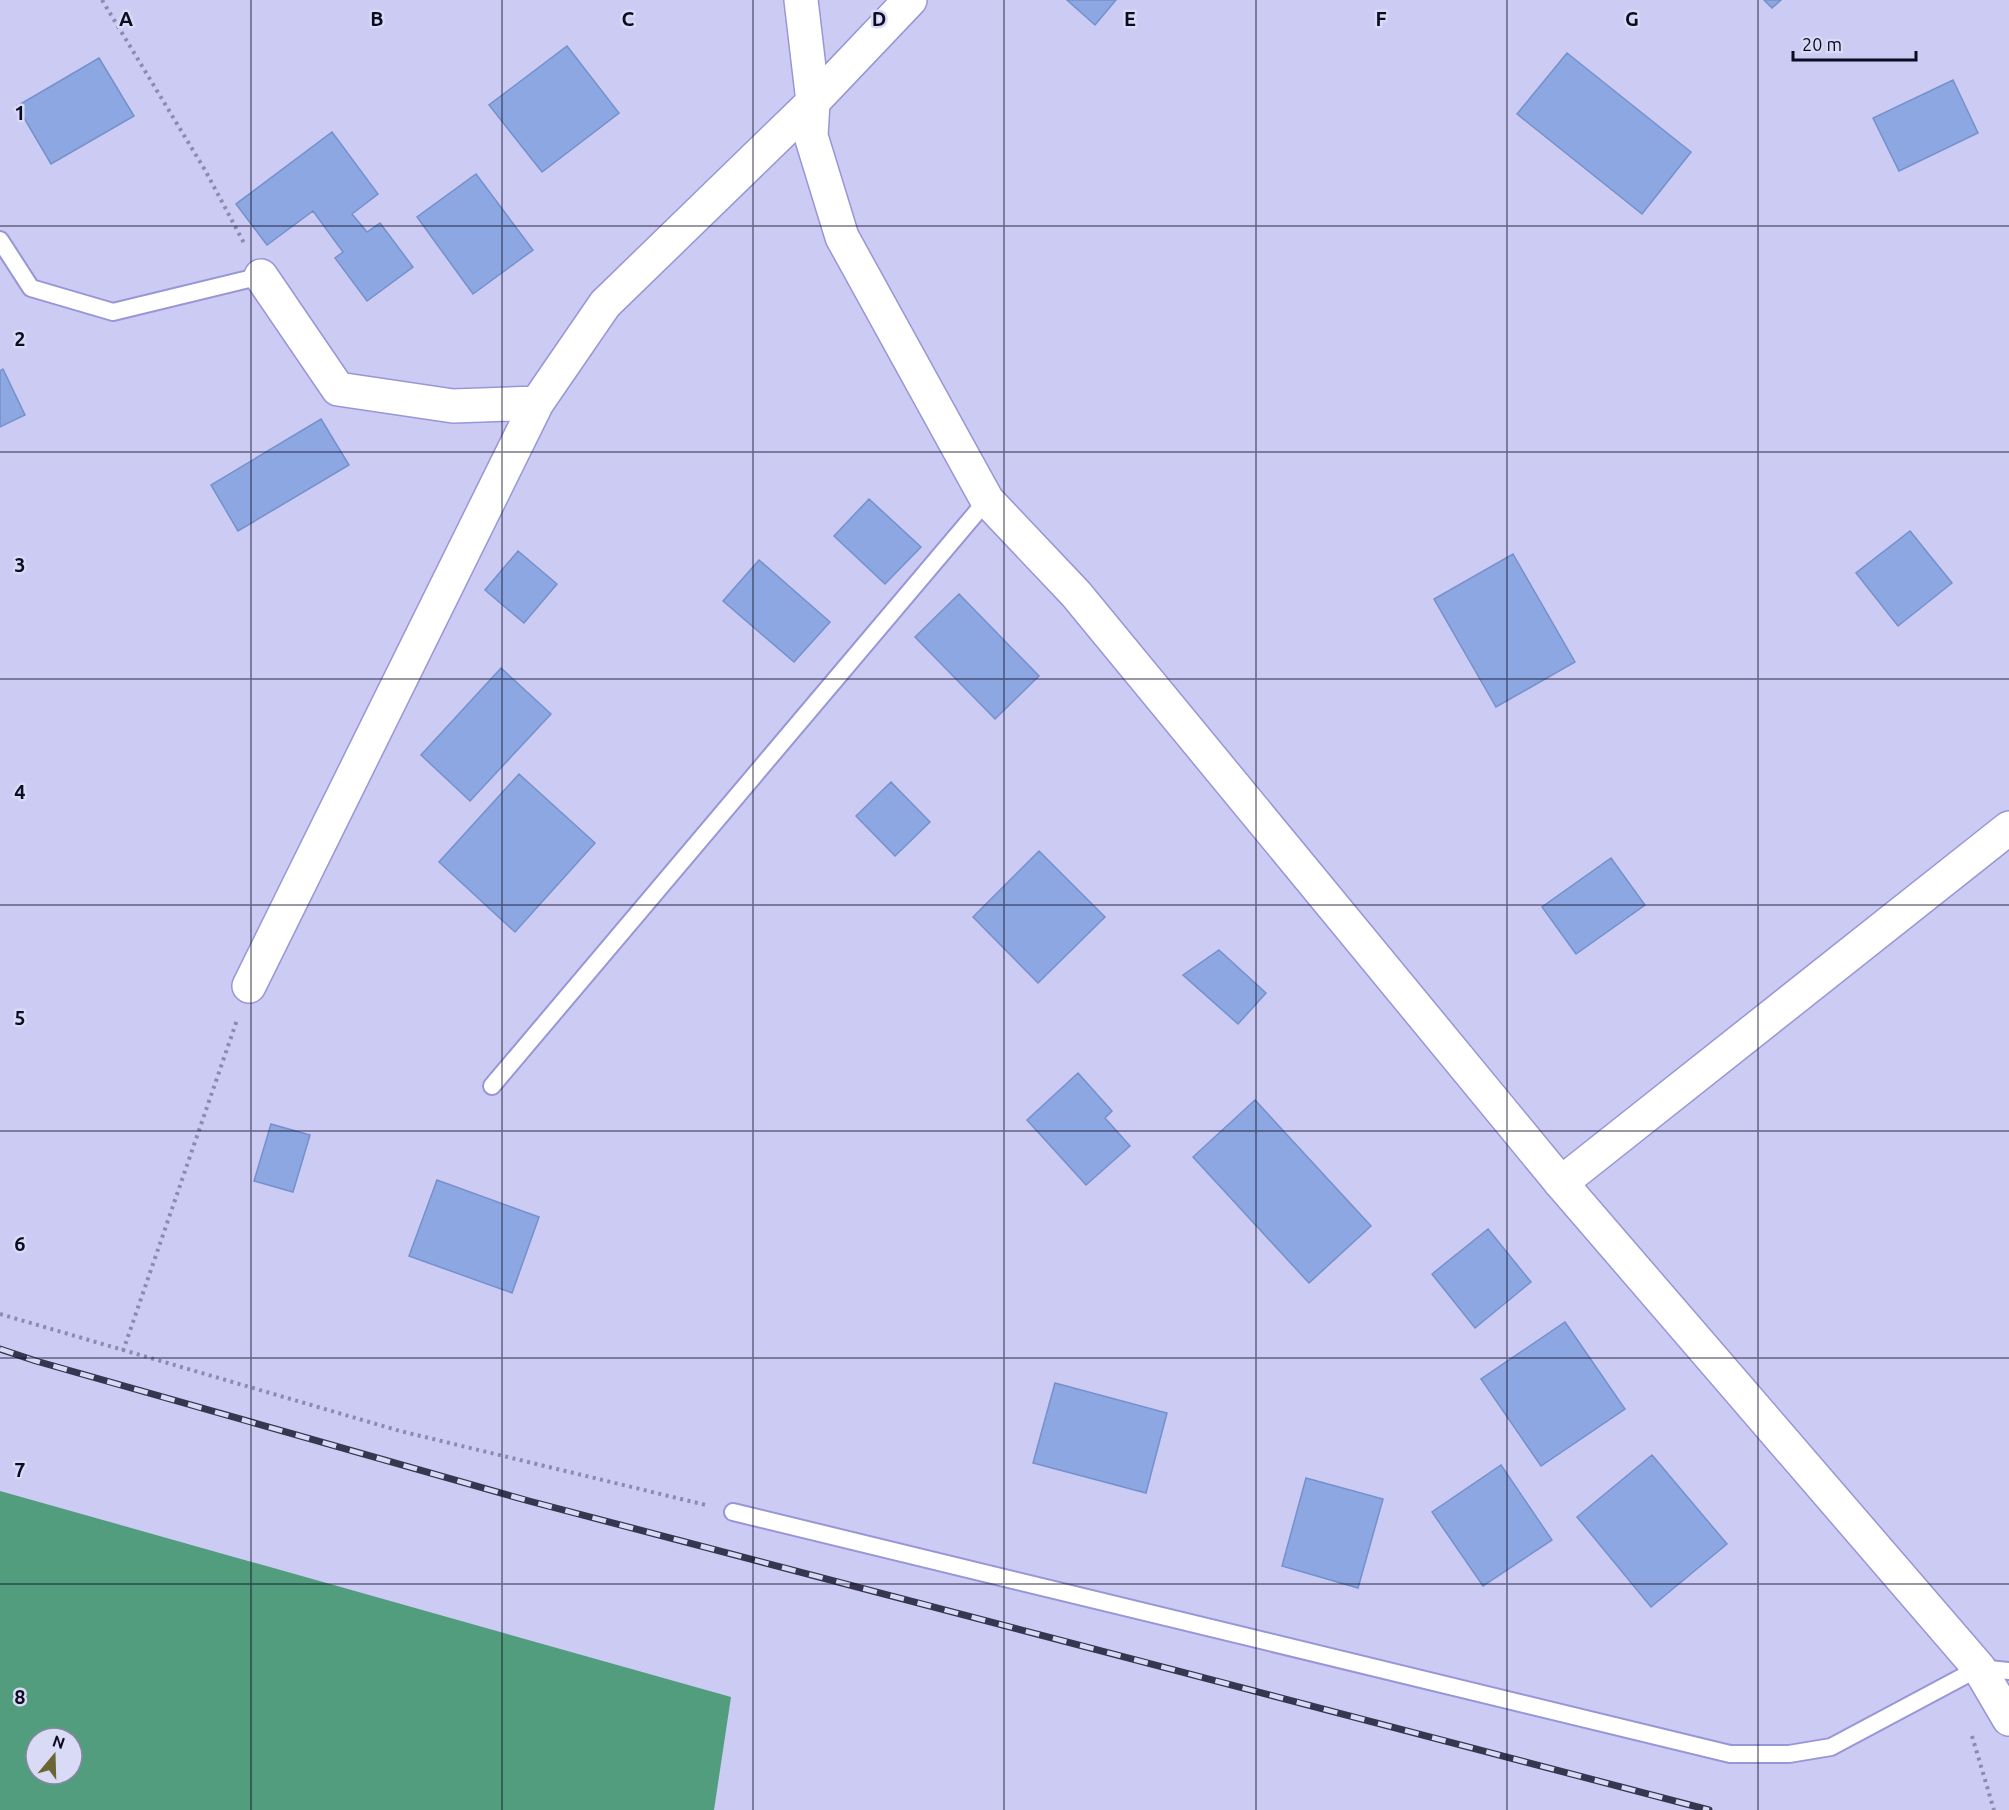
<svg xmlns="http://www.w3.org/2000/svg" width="2009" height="1810" viewBox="0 0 2009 1810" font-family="Ubuntu,sans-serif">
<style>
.forest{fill:#529d7e;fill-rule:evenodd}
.building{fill:#8ca7e1;stroke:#7590cb;stroke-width:1.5}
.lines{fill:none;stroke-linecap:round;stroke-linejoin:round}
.service-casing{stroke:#9896d7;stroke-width:20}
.minor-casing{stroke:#9896d7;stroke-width:36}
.tertiary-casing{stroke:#9896d7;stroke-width:36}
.path{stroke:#8c8baf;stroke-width:4;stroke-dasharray:3 4.5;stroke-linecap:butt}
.service{stroke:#fff;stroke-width:16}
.minor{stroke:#fff;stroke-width:33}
.tertiary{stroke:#fff;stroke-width:33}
.rail-casing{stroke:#373651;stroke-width:7}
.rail{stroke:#d9daf5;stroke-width:4.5;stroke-dasharray:14;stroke-linecap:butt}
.grid{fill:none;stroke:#0d0b22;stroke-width:1.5;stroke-opacity:0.55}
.grid-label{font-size:20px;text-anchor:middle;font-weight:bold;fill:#0d0b22;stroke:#d9daf5;stroke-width:5;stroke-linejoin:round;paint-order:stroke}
</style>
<rect width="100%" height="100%" fill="#cbcbf4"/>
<path class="forest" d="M0,1491L731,1697L714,1810H0ZM36,1738H72V1774H36Z"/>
<path class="building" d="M1067,0H1116L1095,25Z
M1764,0H1781L1772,8Z
M567,46L619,113L542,172L489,105Z
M1567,53L1691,152L1642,214L1517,114Z
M99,58L134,116L51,164L17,106Z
M1953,80L1978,133L1899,171L1873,118Z
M332,132L378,194L352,214L367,232L380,223L413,267L367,301L335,258L343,252L313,211L267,245L236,204Z
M476,174L533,250L473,294L417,217Z
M3,369L25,415L0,427V371Z
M321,419L349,465L238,531L211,485Z
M869,499L921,547L885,584L834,536Z
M1910,531L1952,583L1898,626L1856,573Z
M518,551L557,584L524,623L485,590Z
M1513,554L1575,662L1496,707L1434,599Z
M759,560L830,622L794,662L723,601Z
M959,594L1039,676L995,719L915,637Z
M501,668L551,714L470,801L421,755Z
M519,774L595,843L515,932L439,862Z
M891,782L930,822L895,856L856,816Z
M1039,851L1105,917L1038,983L973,917Z
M1611,858L1645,905L1576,954L1542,907Z
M1219,950L1266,993L1238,1024L1183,975Z
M1078,1073L1112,1111L1105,1118L1130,1146L1086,1185L1027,1120Z
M1255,1100L1371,1226L1309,1283L1193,1157Z
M271,1124L310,1135L293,1192L254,1181Z
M437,1180L539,1217L512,1293L409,1256Z
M1488,1229L1531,1282L1475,1328L1432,1274Z
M1565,1322L1625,1409L1541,1466L1481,1379Z
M1055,1383L1167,1413L1146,1493L1033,1463Z
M1652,1455L1727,1544L1651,1607L1577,1517Z
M1501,1465L1552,1540L1483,1586L1432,1512Z
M1306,1478L1383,1499L1358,1588L1282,1566Z"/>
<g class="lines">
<defs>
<path id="service" d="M0,240L31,288L113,312L261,276
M492,1086L987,500
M733,1512L1730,1754H1789L1831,1747L1979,1668L2009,1671"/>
<path id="minor" d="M261,276L338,389L453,406L537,403L605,304L813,102L910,0
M249,986L537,403
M1561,1183L2009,828"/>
<path id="tertiary" d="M801,0L813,102L811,136L842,237L987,500L1076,594L1561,1183L1979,1668L2009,1719"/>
</defs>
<use href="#service" class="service-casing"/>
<use href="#minor" class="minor-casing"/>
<use href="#tertiary" class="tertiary-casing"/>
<path class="path" d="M102,0L205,170L244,243
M0,1314L400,1431L706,1505
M123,1351L237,1020
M1972,1736L1994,1810"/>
<use href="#service" class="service"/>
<use href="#minor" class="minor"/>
<use href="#tertiary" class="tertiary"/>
<defs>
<path id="rail" d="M0,1349L36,1361L529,1501L1709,1810"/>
</defs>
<use href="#rail" class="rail-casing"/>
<use href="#rail" class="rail"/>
</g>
<path class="grid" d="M251,0V1810M502,0V1810M753,0V1810M1004,0V1810M1256,0V1810M1507,0V1810M1758,0V1810M0,226H2009M0,452H2009M0,679H2009M0,905H2009M0,1131H2009M0,1358H2009M0,1584H2009"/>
<g class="grid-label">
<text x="126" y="26">A</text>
<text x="377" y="26">B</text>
<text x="628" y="26">C</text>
<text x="879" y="26">D</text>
<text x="1130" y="26">E</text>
<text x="1381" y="26">F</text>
<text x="1632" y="26">G</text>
<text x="20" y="120">1</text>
<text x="20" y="346">2</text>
<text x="20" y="572">3</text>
<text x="20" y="799">4</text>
<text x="20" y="1025">5</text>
<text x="20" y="1251">6</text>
<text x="20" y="1477">7</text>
<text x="20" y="1704">8</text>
</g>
<g transform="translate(54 1756) rotate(19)"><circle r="28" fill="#d9daf5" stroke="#8787a1" stroke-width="1.5"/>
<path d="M0-4.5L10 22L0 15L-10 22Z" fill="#6a6633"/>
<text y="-9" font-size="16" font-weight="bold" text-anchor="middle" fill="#0d0b22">N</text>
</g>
<path d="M1793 51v9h123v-9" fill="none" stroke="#0d0b22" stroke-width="3"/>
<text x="1802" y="51" font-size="18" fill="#0d0b22" stroke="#d9daf5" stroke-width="4.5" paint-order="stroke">20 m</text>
</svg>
